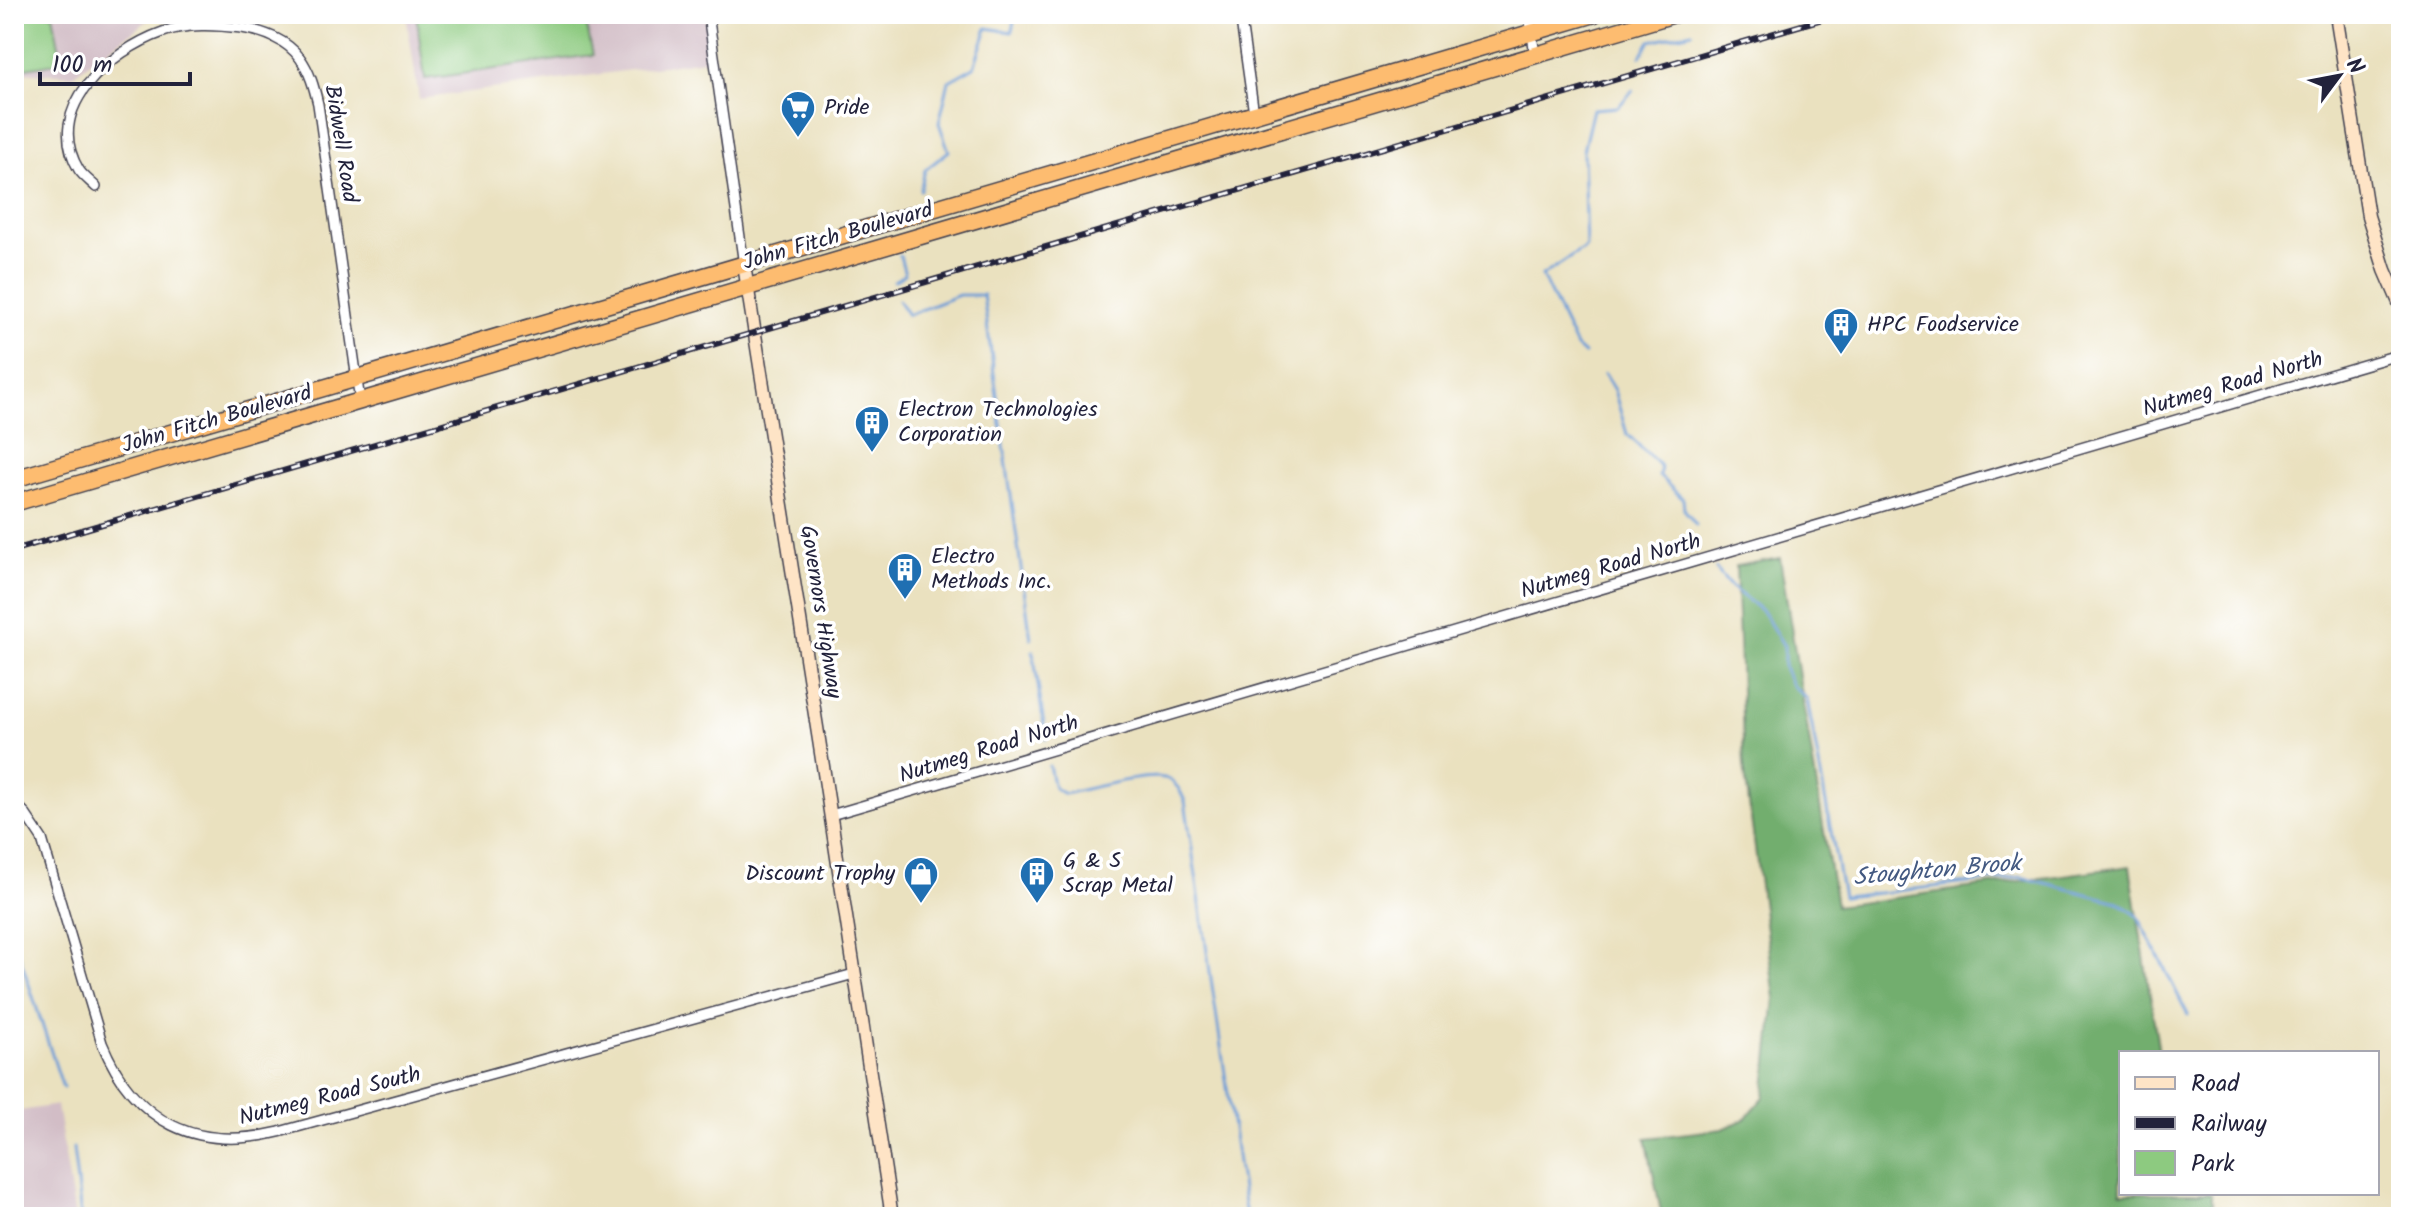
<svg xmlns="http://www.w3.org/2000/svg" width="2415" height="1231" viewBox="0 0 2415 1231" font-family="Kalam,sans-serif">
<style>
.industrial{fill:#d2bdc6}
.green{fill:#8dca80;stroke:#58765e;stroke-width:2}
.forest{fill:#72ae6e;stroke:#4a6854;stroke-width:2}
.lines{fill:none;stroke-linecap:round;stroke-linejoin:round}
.stream{stroke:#6c9cd6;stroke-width:3}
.street-casing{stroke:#403f4f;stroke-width:12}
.secondary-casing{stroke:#403f4f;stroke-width:15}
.highway-casing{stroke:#403f4f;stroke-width:19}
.street{stroke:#fff;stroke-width:9}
.secondary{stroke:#fee4c6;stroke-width:12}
.highway{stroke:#fdbc70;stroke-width:16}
.rail-casing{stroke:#22223b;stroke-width:6}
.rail{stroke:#fff;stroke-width:3;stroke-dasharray:9;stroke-linecap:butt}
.labels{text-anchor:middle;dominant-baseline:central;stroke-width:7;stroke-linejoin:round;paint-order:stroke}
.poi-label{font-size:22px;fill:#22223b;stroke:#fff;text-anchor:start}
.street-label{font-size:22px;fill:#22223b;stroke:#fff}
.water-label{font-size:24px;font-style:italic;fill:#435981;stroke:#fff}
</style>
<rect width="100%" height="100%" fill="#fff"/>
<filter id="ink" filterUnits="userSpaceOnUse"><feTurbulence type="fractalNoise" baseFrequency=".0125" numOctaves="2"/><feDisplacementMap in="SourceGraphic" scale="16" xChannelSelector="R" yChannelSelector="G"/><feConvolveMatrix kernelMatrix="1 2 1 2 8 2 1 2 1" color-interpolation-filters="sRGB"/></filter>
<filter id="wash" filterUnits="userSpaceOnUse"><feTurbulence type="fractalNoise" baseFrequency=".006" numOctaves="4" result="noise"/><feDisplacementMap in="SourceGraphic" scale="32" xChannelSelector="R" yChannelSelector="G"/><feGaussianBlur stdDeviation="1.8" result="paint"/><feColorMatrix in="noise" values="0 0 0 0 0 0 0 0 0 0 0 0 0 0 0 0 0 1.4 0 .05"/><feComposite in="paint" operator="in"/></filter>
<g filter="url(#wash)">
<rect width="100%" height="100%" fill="#eae1bf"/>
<path class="industrial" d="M14,14H157L73,75L14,72Z
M406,14H705L712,59L419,99Z
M57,1105L75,1217H14V1112Z"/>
<path class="green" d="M14,14H53L62,62L14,70Z
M416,14H584L593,55L425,79Z"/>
<path class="forest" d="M1780,558L1836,906L2130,866L2159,1053H2121V1193H2211L2215,1217H1662L1646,1138L1723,1129L1745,1119L1764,1097L1775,998L1744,766L1736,566Z"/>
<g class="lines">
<path class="stream" d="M1641,56L1650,41L1692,32
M920,190L925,170L949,151L939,123L949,81L974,67L987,28L1012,32L1015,14
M894,281L905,274L900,256
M898,300L908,315L959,295H983L1031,639
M1584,354L1576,347L1542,276L1586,247L1583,151L1593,109L1618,107L1633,90
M1604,374L1614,390L1627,434L1661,467L1659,476L1683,499L1684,509L1696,525
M1716,569L1731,587L1762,611L1784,646V667L1792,685L1807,699L1843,897L2022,877L2118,902L2138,916L2188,1015
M1033,651L1046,739
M1049,766L1054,788L1064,794C1085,790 1154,770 1170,780C1178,785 1181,793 1185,801L1246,1217
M14,939L63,1088
M73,1148L81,1217"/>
</g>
</g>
<g filter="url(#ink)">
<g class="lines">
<defs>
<path id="street" d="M708,14L744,265
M1240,14L1254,114
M1529,14L1535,55
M96,187C91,182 83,176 79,170C42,108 110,51 163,32C187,23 216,25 242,28C263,31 287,40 300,58C310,72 314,87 318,104L360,401
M14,802L24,812L42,839L102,1043C135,1123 196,1152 279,1132L854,974
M831,815L2401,354"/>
<path id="secondary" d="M2336,14L2368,216L2385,270L2401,307
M744,265L819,740L892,1217"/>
<path id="highway" d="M14,479L1595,14
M14,503L1675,14"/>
</defs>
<use href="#street" class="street-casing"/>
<use href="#secondary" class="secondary-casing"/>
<use href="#highway" class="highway-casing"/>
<use href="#street" class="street"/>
<use href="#secondary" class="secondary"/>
<use href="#highway" class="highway"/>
<defs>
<path id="rail" d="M14,550L1839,14"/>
</defs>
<use href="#rail" class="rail-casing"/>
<use href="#rail" class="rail"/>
</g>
</g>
<defs>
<symbol id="supermarket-pin" viewBox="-11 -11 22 30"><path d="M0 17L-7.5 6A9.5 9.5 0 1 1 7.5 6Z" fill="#1f6fb2" stroke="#fff"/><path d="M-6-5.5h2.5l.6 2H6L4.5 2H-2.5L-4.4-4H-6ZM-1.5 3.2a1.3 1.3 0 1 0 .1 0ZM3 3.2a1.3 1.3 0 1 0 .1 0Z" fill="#fff"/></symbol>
<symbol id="building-pin" viewBox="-11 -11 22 30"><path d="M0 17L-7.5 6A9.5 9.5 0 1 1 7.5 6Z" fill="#1f6fb2" stroke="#fff"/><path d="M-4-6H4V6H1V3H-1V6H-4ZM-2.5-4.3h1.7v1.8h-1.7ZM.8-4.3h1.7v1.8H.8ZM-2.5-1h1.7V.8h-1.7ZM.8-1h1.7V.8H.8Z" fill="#fff"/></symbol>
<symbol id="shop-pin" viewBox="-11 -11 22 30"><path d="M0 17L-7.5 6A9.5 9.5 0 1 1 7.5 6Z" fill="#1f6fb2" stroke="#fff"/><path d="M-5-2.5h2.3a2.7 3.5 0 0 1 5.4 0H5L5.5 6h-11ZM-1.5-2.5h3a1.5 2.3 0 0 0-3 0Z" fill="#fff"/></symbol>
</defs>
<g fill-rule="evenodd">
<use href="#supermarket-pin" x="778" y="88" width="40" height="54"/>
<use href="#building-pin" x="1821" y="305" width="40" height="54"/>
<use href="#building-pin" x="852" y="403" width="40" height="54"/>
<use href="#building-pin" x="885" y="550" width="40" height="54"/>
<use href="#shop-pin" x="901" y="854" width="40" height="54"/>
<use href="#building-pin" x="1017" y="854" width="40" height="54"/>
</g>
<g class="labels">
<g class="poi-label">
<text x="824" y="108">Pride</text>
<text x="1867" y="325">HPC Foodservice</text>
<text x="898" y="410">Electron Technologies<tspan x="898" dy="25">Corporation</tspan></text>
<text x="931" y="557">Electro<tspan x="931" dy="25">Methods Inc.</tspan></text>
<text x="1063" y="861">G &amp; S<tspan x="1063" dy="25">Scrap Metal</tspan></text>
<text x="895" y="874" text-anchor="end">Discount Trophy</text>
</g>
<g class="street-label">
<text transform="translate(340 144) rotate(81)">Bidwell Road</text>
<text transform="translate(838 237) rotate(-16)">John Fitch Boulevard</text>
<text transform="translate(2233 385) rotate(-16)">Nutmeg Road North</text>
<text transform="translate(217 420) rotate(-16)">John Fitch Boulevard</text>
<text transform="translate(1611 567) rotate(-16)">Nutmeg Road North</text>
<text transform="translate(820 612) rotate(81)">Governors Highway</text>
<text transform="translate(989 750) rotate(-17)">Nutmeg Road North</text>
<text transform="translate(330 1097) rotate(-14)">Nutmeg Road South</text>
</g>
<g class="water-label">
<text transform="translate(1937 871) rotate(-5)">Stoughton Brook</text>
</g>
</g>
<rect width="2415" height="1231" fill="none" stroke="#fff" stroke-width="48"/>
<rect x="2119" y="1051" width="260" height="144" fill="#ffffff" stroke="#a7a7b1" stroke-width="2"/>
<rect x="2135" y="1077" width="40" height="12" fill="#fee4c6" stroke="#a7a7b1" stroke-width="2"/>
<text x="2191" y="1091" font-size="24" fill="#22223b">Road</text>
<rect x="2135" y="1117" width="40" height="12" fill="#22223b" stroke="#a7a7b1" stroke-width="2"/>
<text x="2191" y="1131" font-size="24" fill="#22223b">Railway</text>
<rect x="2135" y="1151" width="40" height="24" fill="#8dca80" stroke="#a7a7b1" stroke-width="2"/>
<text x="2191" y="1171" font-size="24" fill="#22223b">Park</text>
<g transform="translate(2339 76) rotate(58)" stroke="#ffffff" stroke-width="6" paint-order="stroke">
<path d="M0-6L14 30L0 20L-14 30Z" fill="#22223b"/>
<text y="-12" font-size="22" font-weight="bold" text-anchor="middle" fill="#22223b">N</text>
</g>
<path d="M40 72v12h150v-12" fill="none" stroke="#22223b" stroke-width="4"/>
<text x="52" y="72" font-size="24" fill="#22223b" stroke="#ffffff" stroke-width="6" paint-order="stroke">100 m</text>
</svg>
